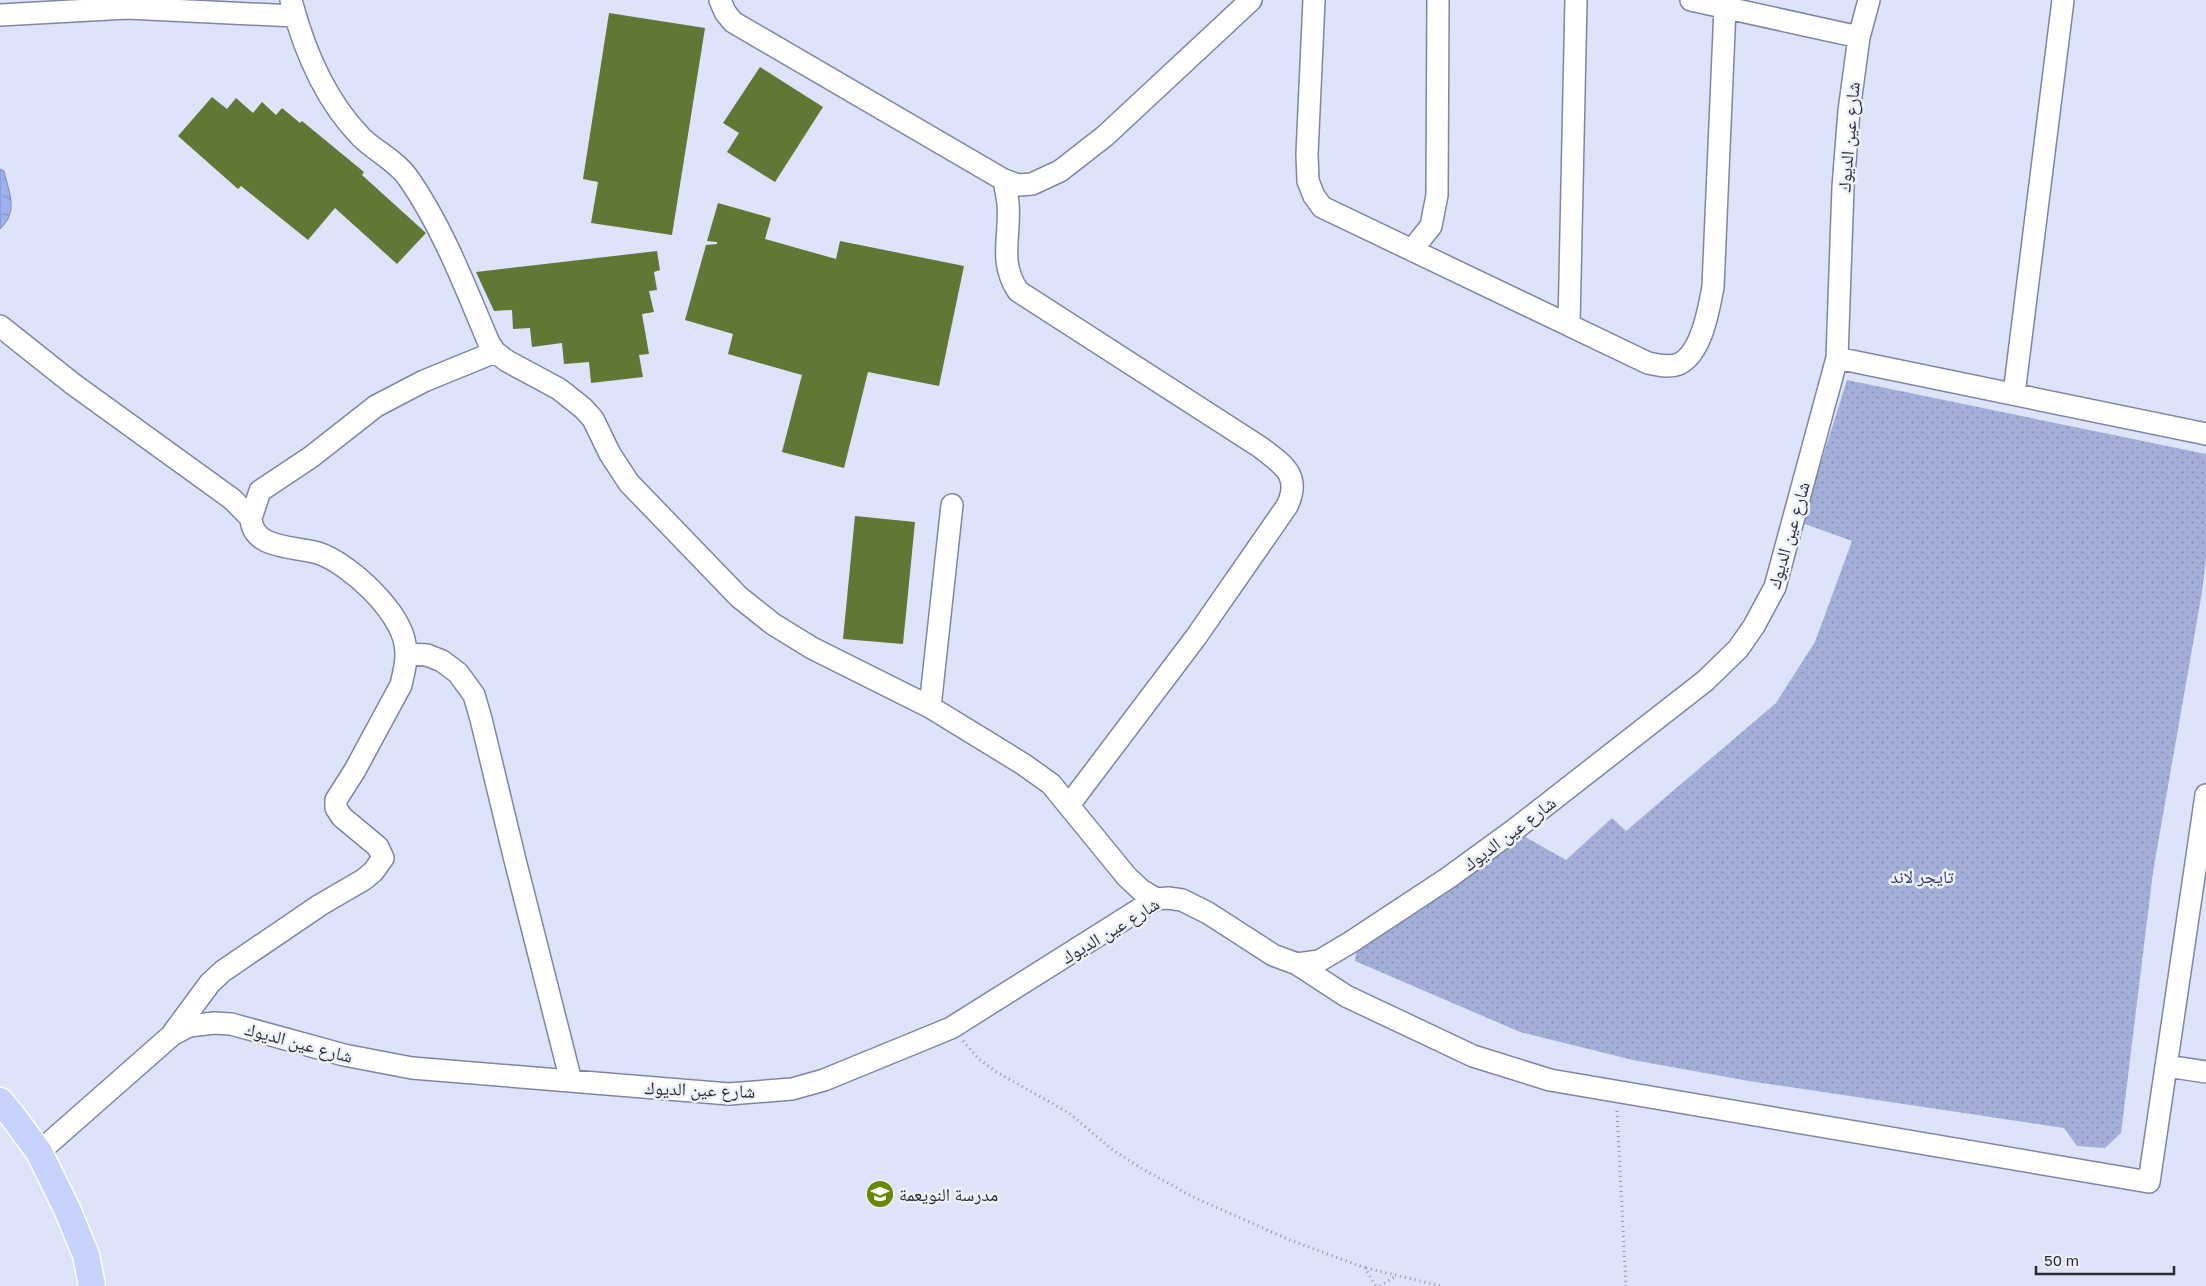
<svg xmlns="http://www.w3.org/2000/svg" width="2206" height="1286" viewBox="0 0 2206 1286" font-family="'Golos Text','Noto Naskh Arabic',sans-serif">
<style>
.grass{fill:url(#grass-dots)}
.water{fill:url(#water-ripples);stroke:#7b89b9}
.building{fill:#617736}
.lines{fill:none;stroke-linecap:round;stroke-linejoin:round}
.minor-casing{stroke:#7d86a6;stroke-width:24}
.major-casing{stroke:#fff;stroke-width:29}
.path{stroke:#8f94a7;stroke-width:3;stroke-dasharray:1 4;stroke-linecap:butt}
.minor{stroke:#fff;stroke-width:21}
.major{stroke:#c7d3fd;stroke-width:26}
.labels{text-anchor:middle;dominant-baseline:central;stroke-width:5;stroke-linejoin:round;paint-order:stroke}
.street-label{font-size:18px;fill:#292d3a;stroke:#eff1f8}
.park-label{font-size:18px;fill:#28337c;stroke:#eff1f8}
.poi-label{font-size:18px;fill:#292d3a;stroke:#eff1f8;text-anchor:start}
</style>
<defs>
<pattern id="grass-dots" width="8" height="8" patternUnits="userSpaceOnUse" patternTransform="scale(1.25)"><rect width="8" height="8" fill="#a3afd9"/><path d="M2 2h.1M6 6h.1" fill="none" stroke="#858fb1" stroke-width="1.8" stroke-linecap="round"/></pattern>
<pattern id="water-ripples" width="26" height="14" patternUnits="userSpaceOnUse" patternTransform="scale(1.25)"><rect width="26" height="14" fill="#9eb0f0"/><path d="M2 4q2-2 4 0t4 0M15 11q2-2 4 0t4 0" fill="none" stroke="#8190c3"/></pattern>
</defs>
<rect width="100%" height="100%" fill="#dde3f9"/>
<path class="grass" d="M1847,380L2206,454V559L2202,592L2153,872L2121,1133L2105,1148L2077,1146L2064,1128L1749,1081L1633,1060L1520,1032L1355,961L1357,947L1520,834L1566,860L1612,818L1626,831L1776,703L1815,642L1852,541L1802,523Z"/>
<path class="water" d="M0,169L4,171C9,193 19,211 0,229Z"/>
<path class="building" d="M609,13L705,28L672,235L591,223L598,182L583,179Z
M760,67L823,107L775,182L727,152L739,133L723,123Z
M212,97L227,109L236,98L253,113L262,102L276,115L282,108L300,123L302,121L364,172L362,175L426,233L397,264L335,208L308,240L241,186L238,189L178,136Z
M718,203L771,218L765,239L836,259L840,241L964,266L939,386L868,372L844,468L782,452L802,375L728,354L733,334L685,320L706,245L717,244V242L707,241Z
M657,251L660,270L654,272L657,290L649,291L654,312L642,314L649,354L639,355L643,377L591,383L589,362L564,364L562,343L532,347L530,328L513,329L512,310L494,311L476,272Z
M855,516L915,522L903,644L843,639Z"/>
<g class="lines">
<defs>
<path id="minor" d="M291,0C304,50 325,100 361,137C376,152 397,161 409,179C444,230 465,287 489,343L495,352L507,361L559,389L583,408L593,419L610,454L629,483L739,597L773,624L812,648L930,707L1023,764L1051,784L1127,877L1141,890L1156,899
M720,0L725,12L733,22L1004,180C1005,187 1007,195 1008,203C1011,236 998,261 1018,291L1260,447C1282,464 1302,475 1287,506L1196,637L1069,805
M1314,0L1307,154L1308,181L1314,196L1322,207L1648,363C1657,365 1669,368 1679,364C1702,353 1709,308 1713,287L1725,8L1727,0
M1691,0L1859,37
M0,15L127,8L295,16
M1004,180L1018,185L1032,184L1060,171L1105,136L1251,0
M1412,250L1431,226L1437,195L1438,0
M1569,325L1576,0
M0,326L73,384L232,499L251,518C252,550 296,546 318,553C349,563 400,611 405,644C408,658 404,671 401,685L355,770L336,800V808L342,817L378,847L383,858L373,872L363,880L320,905L223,971L210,983L173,1033
M1837,358L2206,434
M2014,394L2063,0
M251,518L260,491L311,457L376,406L424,381L495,352
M406,654L427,655L442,661L458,673L474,695L481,719L515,860L571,1081
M930,707L952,505
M1297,964L1346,996L1473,1056L1550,1080L2149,1182L2206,795
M2167,1066L2206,1072
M39,1152L172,1035L189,1026L214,1023L231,1024L344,1055L412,1068L729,1094L792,1089L824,1080L951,1028L1156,899L1168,898L1182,900L1208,913L1273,955L1297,964L1319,961L1351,942L1448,878L1514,830L1705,681L1738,649L1754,626L1775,587L1837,358L1843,187L1849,111L1859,37L1869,0"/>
<path id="major" d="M0,1101L11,1114L39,1152L67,1209L86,1255L92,1286"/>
</defs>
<use href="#minor" class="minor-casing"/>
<use href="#major" class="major-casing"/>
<path class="path" d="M963,1041L979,1059L995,1071L1069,1113L1114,1151L1141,1168L1193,1197L1290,1240L1365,1268L1376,1286
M1617,1111L1626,1286
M1366,1268L1441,1286
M1380,1286L1396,1276"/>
<use href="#minor" class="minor"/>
<use href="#major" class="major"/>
</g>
<defs>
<symbol id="school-disc" viewBox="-11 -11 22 22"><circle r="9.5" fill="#678805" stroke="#eff1f8"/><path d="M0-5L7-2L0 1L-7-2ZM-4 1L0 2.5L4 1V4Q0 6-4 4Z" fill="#fff"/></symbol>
</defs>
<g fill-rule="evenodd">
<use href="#school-disc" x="864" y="1178" width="32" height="32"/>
</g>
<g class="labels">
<g class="street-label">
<text transform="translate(1848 137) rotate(-85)">شارع عين الديوك</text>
<text transform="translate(1788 535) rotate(-74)">شارع عين الديوك</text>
<text transform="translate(1509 833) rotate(-37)">شارع عين الديوك</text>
<text transform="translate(1110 930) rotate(-31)">شارع عين الديوك</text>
<text transform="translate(299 1042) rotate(15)">شارع عين الديوك</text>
<text transform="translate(700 1089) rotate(2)">شارع عين الديوك</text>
</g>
<g class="park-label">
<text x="1922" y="876">تايجر لاند</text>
</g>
<g class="poi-label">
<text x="899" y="1194">مدرسة النويعمة</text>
</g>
</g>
<path d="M2036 1266v8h138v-8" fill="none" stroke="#292d3a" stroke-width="2.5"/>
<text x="2044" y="1266" font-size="15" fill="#292d3a" stroke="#eff1f8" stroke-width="4" paint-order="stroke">50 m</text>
</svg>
